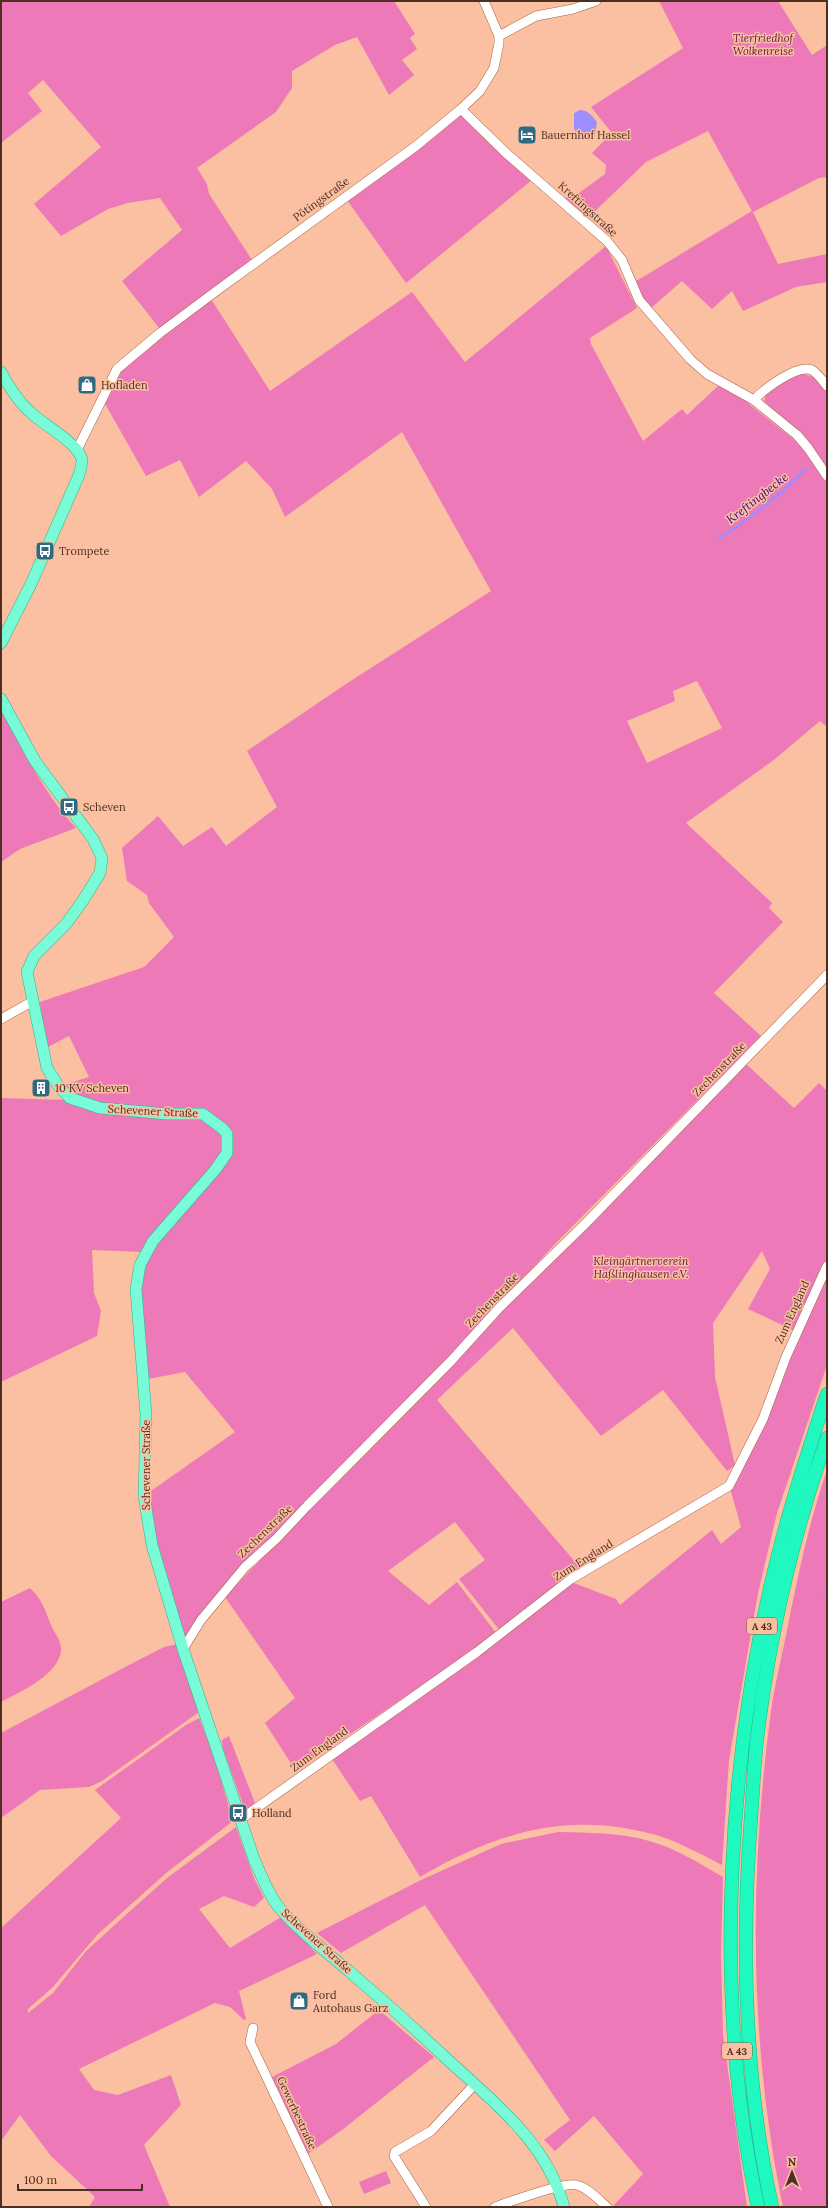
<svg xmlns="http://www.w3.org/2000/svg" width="828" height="2208" viewBox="0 0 828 2208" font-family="Lora,serif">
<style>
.green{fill:#ed79b9;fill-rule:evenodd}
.water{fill:#9d8efd}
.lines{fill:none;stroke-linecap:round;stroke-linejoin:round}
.stream{stroke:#9d8efd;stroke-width:2.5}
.minor-casing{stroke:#a86541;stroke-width:10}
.major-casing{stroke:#2fb287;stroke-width:12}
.highway-casing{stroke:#2fb287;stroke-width:14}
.minor{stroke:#fff;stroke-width:9}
.major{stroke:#79fbd8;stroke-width:11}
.highway{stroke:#1ff8be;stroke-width:13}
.labels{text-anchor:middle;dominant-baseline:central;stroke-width:3;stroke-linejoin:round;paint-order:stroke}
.shield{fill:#fbbfa1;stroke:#815a47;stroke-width:1}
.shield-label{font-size:10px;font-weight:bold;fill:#4d2f20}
.park-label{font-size:11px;font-style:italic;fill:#601843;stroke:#fbbfa1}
.poi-label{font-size:11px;fill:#4d2f20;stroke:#fbbfa1;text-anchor:start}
.street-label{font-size:11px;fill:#4d2f20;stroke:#fbbfa1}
.water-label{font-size:12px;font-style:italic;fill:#39008d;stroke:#fbbfa1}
</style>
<rect width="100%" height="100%" fill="#fbbfa1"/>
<path class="green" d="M1,1H394L415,34L410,38L417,49L402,60L414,75L389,95L357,37L335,45L292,71V88L276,112L197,168L207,184L209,194L252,260L160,329L122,281L182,230L160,198L128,203L108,209L61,236L34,204L101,147L43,80L28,93L42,111L1,143Z
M659,1H778L812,55L827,45V177L819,178L753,212L778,264L827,254V282L796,287L743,311L732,291L712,309L682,281L650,309L641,298L633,283L752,211L708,131L646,162L587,219L565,200L570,192L575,196L605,174L606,165L592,153L612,133L591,107L683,48Z
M462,113L532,180L406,283L347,200Z
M606,246L637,308L590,338L591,344L643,441L682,409L687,415L718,386L742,395L749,404L806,449L827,483V727L820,721L775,759L686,823L772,903L769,908L783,922L714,993L761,1036L556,1243L495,1308L746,1064L794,1108L819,1083L827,1091V1365L777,1513L758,1593L729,1760L722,1865C700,1854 676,1840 652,1834C566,1811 495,1833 420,1877L371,1796L360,1801L332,1759L571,1582L616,1599L620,1605L712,1530L721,1544L741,1527L730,1488L739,1477L755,1443L797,1332L748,1309L770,1269L762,1251L713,1323L715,1377L735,1465L727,1471L663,1390L601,1436L513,1328L437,1400L582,1570L501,1632L459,1579L485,1560L455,1522L388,1571L429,1605L457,1582L497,1634L296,1771L265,1723L295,1698L225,1597L263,1557L253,1553L219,1593L185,1638L158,1554L148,1493L235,1432L185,1372L148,1379L140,1287L143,1265L155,1242L229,1154L217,1120L101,1105L71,1095L61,1086L89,1077L69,1036L46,1048L40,1002L144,967L174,937L149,903L147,895L127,881L122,848L158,816L183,846L212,827L226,846L277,807L247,751L349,682L491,591L402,432L285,517L272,489L246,461L199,497L180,460L146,476L104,402C110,390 115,377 124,367C145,343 184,319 211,299L270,391L412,292L465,362ZM697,681L722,728L647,763L627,721L675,701L673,691Z
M801,373L816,378L827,390V470L805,439L764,401L767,392Z
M1,707C23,749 43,793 76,828L20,849L1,862Z
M1,1098L67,1100L202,1116L221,1129L225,1152L143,1252L92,1250L94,1293L101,1311L97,1336L1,1382Z
M827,1470V2207H783C749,2044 749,1875 771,1711C775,1683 782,1656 787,1630C798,1575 809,1522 827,1470Z
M30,1588C42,1599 45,1610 51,1625C54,1632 60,1639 61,1647C63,1673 20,1692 1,1702V1602Z
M178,1644L199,1712L102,1781L89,1787L40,1790L1,1818V1733L129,1665L164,1647Z
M199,1718L213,1753L233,1821L165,1874L97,1935L53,1987L28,2009V2013L53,1993L86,1951L129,1912L167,1878L236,1827L254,1878L264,1898L254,1907L224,1896L199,1909L230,1948L281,1917L317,1954L239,1991L246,2019L244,2020L230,2007L215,2003L79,2069L94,2090L118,2095L171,2075L181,2105L144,2145L170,2207H89L95,2197L51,2156L20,2115L1,2141V1928L121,1818L95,1790L186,1725Z
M229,1736L257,1808L245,1810L223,1749L222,1740Z
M558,1832C588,1833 619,1832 649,1841C675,1848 699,1863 723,1877L721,1955L723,2034L747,2207H615L614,2205L643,2174L594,2116L555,2151L544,2140L570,2120L425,1905L341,1953L317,1933L421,1880L501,1844Z
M379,2010L434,2057L342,2130L308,2154L272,2077L336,2044Z
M386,2171L391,2183L364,2194L359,2182Z"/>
<path class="water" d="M580,110C588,110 592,116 597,122L595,135L588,140L581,139L574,129V113Z"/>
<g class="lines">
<path class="stream" d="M826,457L827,456
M718,539C750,519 779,496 806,469
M825,1594L827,1593"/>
<defs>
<path id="minor" d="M499,36L536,16L573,9L596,1
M461,109L506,153L607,241L622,260L639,300L690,359L707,374L754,400L797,435L808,448L827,476
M754,400C764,389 797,364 812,370C817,373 823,381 827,386
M77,450L117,369L160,333L219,289L416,146L461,109L480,91L494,68L499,43V36L484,1
M1,1019L33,1001
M183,1649L201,1620L245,1567L276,1539L307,1506L451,1361L499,1308L584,1225L827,975
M241,1819L477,1652L571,1579L729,1486L763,1419L786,1357L827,1266
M253,2028L250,2042L328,2207
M426,2207L394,2156L395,2152L431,2131L475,2084
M495,2207C509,2202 565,2181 577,2185C588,2188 598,2199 607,2207"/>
<path id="major" d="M1,372C9,387 18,401 30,412C42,424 79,443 82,460C82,465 80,470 79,475L31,584L1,643
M1,699L35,761L93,839L102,858L100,873L82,902L66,924L34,956L27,972L47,1068L59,1087L70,1098L100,1108L168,1114H203L223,1129L227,1134V1153L215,1170L153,1241L140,1265L136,1289L146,1415L144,1496L152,1545L183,1649L254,1859C261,1875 267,1891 277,1905C298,1931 326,1951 351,1973C384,2001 416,2030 448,2060C495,2103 547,2143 564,2207"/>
<path id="highway" d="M758,2207C712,1998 727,1747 782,1540C795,1491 811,1442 827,1394
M772,2207C744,2079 741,1947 751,1817C753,1791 754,1765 757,1739C769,1637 793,1535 827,1438"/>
</defs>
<use href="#minor" class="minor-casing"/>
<use href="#major" class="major-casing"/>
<use href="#highway" class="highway-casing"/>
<use href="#minor" class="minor"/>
<use href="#major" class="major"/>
<use href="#highway" class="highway"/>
</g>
<defs>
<symbol id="hotel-square" viewBox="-11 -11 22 22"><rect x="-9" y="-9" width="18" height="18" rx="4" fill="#2f6a82" stroke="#fbbfa1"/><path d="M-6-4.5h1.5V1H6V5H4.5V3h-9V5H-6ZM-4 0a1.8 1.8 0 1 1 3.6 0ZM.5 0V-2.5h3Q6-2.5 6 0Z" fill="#fff"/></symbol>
<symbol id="shop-square" viewBox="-11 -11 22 22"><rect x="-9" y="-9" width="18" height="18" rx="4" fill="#2f6a82" stroke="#fbbfa1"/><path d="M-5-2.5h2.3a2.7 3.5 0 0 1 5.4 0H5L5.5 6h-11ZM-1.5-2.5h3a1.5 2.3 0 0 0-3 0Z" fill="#fff"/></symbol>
<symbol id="bus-square" viewBox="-11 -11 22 22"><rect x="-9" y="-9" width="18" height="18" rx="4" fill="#2f6a82" stroke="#fbbfa1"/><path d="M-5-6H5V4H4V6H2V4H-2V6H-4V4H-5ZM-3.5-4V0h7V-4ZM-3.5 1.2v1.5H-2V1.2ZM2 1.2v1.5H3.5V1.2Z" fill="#fff"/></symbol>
<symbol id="building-square" viewBox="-11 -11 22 22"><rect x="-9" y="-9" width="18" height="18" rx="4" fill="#2f6a82" stroke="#fbbfa1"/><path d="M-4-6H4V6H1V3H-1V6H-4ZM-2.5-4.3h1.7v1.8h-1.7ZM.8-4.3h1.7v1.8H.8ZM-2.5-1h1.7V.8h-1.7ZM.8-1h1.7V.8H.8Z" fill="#fff"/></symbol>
</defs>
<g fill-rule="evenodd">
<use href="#hotel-square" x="516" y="124" width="22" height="22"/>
<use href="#shop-square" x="76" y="374" width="22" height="22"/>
<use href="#bus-square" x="34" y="540" width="22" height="22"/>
<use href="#bus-square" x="58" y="796" width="22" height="22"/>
<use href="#building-square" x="30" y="1077" width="22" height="22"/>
<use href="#bus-square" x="227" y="1802" width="22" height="22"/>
<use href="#shop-square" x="288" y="1990" width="22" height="22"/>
</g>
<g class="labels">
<g class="shield">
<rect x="747" y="1618" width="30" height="16" rx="3"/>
<rect x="722" y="2043" width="30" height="16" rx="3"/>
</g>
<g class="shield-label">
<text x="762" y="1626">A 43</text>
<text x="737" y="2051">A 43</text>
</g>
<g class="park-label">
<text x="763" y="38">Tierfriedhof<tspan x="763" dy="13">Wolkenreise</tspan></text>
<text x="641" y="1261">Kleingärtnerverein<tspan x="641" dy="13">Haßlinghausen e.V.</tspan></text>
</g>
<g class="poi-label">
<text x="541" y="135">Bauernhof Hassel</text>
<text x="101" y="385">Hofladen</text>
<text x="59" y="551">Trompete</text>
<text x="83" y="807">Scheven</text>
<text x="55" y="1088">10 KV Scheven</text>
<text x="252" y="1813">Holland</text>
<text x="313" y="1995">Ford<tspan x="313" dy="13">Autohaus Garz</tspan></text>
</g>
<g class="street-label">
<text transform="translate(321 199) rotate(-36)">Pötingstraße</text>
<text transform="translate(588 209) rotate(42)">Kreftingstraße</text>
<text transform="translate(719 1069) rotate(-46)">Zechenstraße</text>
<text transform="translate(153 1111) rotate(3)">Schevener Straße</text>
<text transform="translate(492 1300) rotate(-46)">Zechenstraße</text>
<text transform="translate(792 1312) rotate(-66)">Zum England</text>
<text transform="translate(146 1465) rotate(-90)">Schevener Straße</text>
<text transform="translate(265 1531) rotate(-44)">Zechenstraße</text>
<text transform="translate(583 1560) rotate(-32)">Zum England</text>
<text transform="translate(319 1749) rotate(-36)">Zum England</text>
<text transform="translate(317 1941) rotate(42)">Schevener Straße</text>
<text transform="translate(297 2113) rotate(65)">Gewerbestraße</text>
</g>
<g class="water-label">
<text transform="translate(757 498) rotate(-38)">Kreftingbecke</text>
</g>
</g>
<rect width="828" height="2208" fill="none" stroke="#4d2f20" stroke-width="4"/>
<g transform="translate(792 2172)" stroke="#fbbfa1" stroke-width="3" paint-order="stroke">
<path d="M0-3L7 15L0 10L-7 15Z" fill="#4d2f20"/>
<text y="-6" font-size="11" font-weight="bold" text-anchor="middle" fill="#4d2f20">N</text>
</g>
<path d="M18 2184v6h124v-6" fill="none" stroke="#4d2f20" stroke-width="2"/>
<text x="24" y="2184" font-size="12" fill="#4d2f20" stroke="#fbbfa1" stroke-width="3" paint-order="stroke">100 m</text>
</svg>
